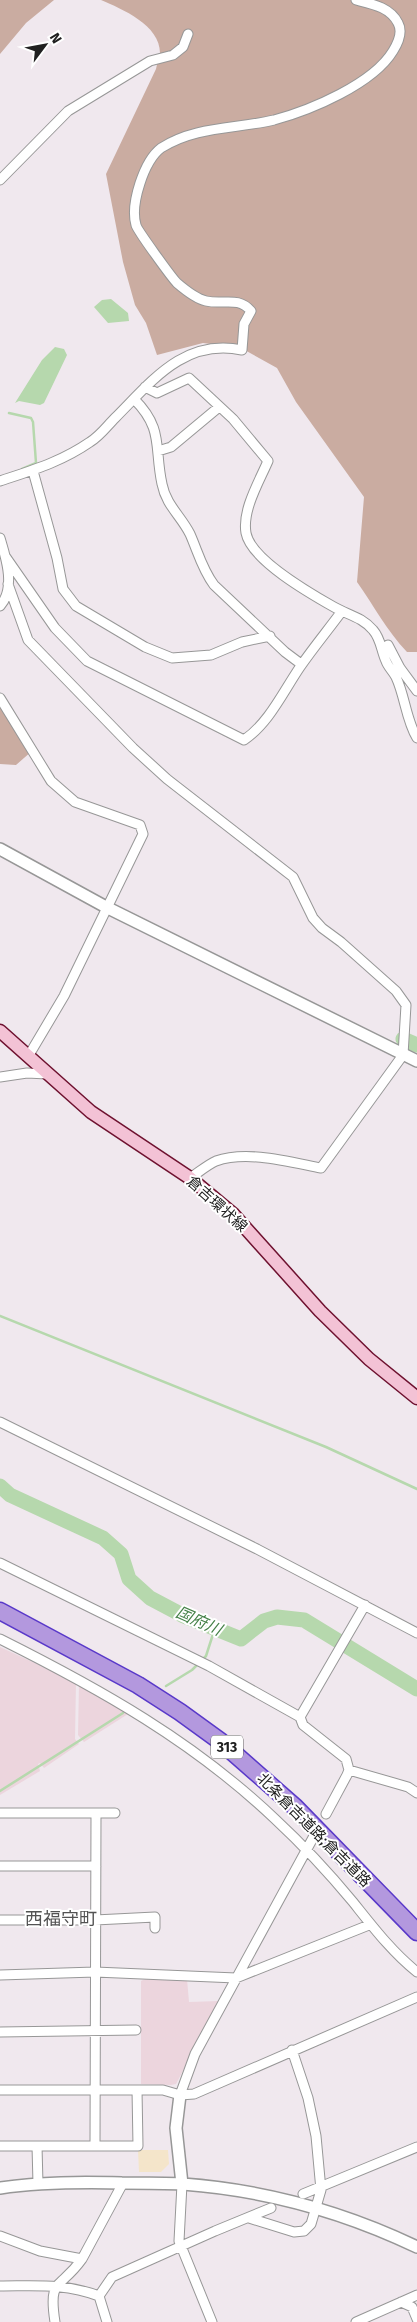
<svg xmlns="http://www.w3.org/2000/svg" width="417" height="2322" viewBox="0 0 417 2322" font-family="'Fira Sans','Noto Sans JP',sans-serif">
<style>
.farmland{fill:#ecd5dd}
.forest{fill:#caaca1}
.park{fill:#f4e5ca}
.water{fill:#b6d8ad}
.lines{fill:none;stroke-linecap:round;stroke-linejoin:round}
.stream{stroke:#b6d8ad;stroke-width:2.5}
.river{stroke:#b6d8ad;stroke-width:15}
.minor-casing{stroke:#979797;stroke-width:11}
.tertiary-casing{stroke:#979797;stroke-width:14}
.secondary-casing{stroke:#6e112f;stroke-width:15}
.motorway-casing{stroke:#5939c9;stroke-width:19}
.minor{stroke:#fff;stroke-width:9}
.tertiary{stroke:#fff;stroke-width:11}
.secondary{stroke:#f3c2d5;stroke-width:12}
.motorway{stroke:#b398de;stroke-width:16}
.labels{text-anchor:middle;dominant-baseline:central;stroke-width:4;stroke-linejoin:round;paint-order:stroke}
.shield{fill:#fff;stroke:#636363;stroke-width:1}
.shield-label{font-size:14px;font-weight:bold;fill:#202020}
.street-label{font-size:15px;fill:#202020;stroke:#fff}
.water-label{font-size:16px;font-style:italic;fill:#458148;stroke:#fff}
.quarter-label{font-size:18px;fill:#535353;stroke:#fff}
</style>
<rect width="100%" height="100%" fill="#f0e8ee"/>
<path class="farmland" d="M0,1647L76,1682L75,1739L79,1744L44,1768L40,1763L38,1764L40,1771L0,1795Z
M79,1684L128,1714L84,1742L78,1735Z
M145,1979H187L189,2002L219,2001L176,2084L171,2085L141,2084V1981Z"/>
<path class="forest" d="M0,0H54L26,23L0,54Z
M101,0H417V652H407C387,631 374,606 357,582L364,497L296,402L277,368L241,348L203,343L157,355L146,323L135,305L123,262L106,174L156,69C157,64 159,58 160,53C160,25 122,9 101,0Z
M0,699L32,751L16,765L0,764Z"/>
<path class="park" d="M138,2150H168L169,2164L161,2172H139Z"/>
<path class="water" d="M111,299L128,313L129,321L108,323L94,307L102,300Z
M55,347L64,349L67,355L44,403L40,405L19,401L15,403L42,360Z"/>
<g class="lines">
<path class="stream" d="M9,413L31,418L33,422L36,463L22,469
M0,1316L326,1447L417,1489
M166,1686L192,1670L206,1656L215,1628
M0,1791L123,1713"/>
<path class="river" d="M403,1039L417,1045
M0,1486L10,1495L103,1538L121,1554L129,1579L150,1598L184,1616L241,1639L264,1621L277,1617L304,1620L417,1689"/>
<defs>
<path id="minor" d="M0,180L68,111L150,61L173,55L183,47L188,34
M145,387L157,393L189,378L233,419L268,461C259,482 242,510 246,533C251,560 311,594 334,607C348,615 362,617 373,630C381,639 381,650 386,661C388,667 393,671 396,677C405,696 406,720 417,738
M134,399C164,429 154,447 162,484C166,505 181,516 190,534C198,552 202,569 214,585L285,652L301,664
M158,451L171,447L219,407
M33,471L57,558L63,589L76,606L145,647L172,658L211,655L242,642L270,636
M0,481C33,470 61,462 90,442C100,436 107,426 115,418C152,381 184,338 242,350L244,324L251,311C238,296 224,305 206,301C197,299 184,289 177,283C172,278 137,230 136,225C130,204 144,161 161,148C195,126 236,129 274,120C311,110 373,84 393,51C398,43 403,32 398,23C390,7 372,4 356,0
M0,538C6,558 16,588 0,606
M5,556L55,628L87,661L244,740C269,723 283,692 300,667C313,648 328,630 342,611
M8,584L28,640L133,748L167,779L293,877L313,918L322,928L341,942L396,991L406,1005L403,1055L321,1168C290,1162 247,1150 216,1161C207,1165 198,1173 190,1178
M388,645L400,668L417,691
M0,698L51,781L75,802L140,825L143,834L64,996L29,1055
M0,1077L27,1073L47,1074
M0,1422L257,1549L417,1633
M0,1563L209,1666L300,1717L303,1725L346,1759L349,1770L347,1775L326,1814
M0,1639C100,1689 193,1741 275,1819C303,1845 329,1873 353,1902C373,1927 392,1952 417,1972
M300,1717L365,1605
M349,1770L408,1787L417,1793
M0,1813H115
M0,1866H96
M0,1920H95L155,1917V1928
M0,1975L95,1972L236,1978L369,1925
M0,2032L136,2030
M0,2090H163L180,2095L194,2094L417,1997
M180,2095L195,2054L314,1836
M95,2145L96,1814
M0,2146H138L137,2090
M37,2146L38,2184
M182,2184L179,2241L212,2322
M303,2194L417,2147
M249,2218L294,2232L304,2231L311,2224L321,2190L316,2136L308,2098L292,2050
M0,2236L40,2251L82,2259
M0,2286C36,2286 65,2283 99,2296L107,2322
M99,2296L112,2277L215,2231L271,2208
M401,2302L412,2307L417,2319
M55,2322C48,2277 60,2290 82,2259L123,2183
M356,2322L417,2295"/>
<path id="tertiary" d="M0,849L106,907L417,1061
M180,2095L176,2128L182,2184
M0,2188C41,2182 80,2182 122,2183C142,2183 162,2183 183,2184C263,2190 344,2212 417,2247"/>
<path id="secondary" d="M0,1031L91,1112L190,1178L233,1214L320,1311L369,1359L417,1398"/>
<path id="motorway" d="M0,1611L138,1685L180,1712L220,1741L295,1807L417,1932"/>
</defs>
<use href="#minor" class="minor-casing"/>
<use href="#tertiary" class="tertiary-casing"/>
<use href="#secondary" class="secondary-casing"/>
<use href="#motorway" class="motorway-casing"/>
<use href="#minor" class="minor"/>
<use href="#tertiary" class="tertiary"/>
<use href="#secondary" class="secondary"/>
<use href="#motorway" class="motorway"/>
</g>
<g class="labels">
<rect class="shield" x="211" y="1735.5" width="32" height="23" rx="4"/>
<g class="shield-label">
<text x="227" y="1747">313</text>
</g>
<g class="street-label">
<text transform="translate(217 1204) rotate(42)">倉吉環状線</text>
<text transform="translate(314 1830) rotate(45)">北条倉吉道路;倉吉道路</text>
</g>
<g class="water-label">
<text transform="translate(199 1621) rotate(24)">国府川</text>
</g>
<g class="quarter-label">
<text x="61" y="1919">西福守町</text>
</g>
</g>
<g transform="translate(45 45) rotate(58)" stroke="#ffffff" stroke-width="4" paint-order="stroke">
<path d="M0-4L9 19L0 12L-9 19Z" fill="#202020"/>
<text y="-8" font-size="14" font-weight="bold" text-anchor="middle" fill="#202020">N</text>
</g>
</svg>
